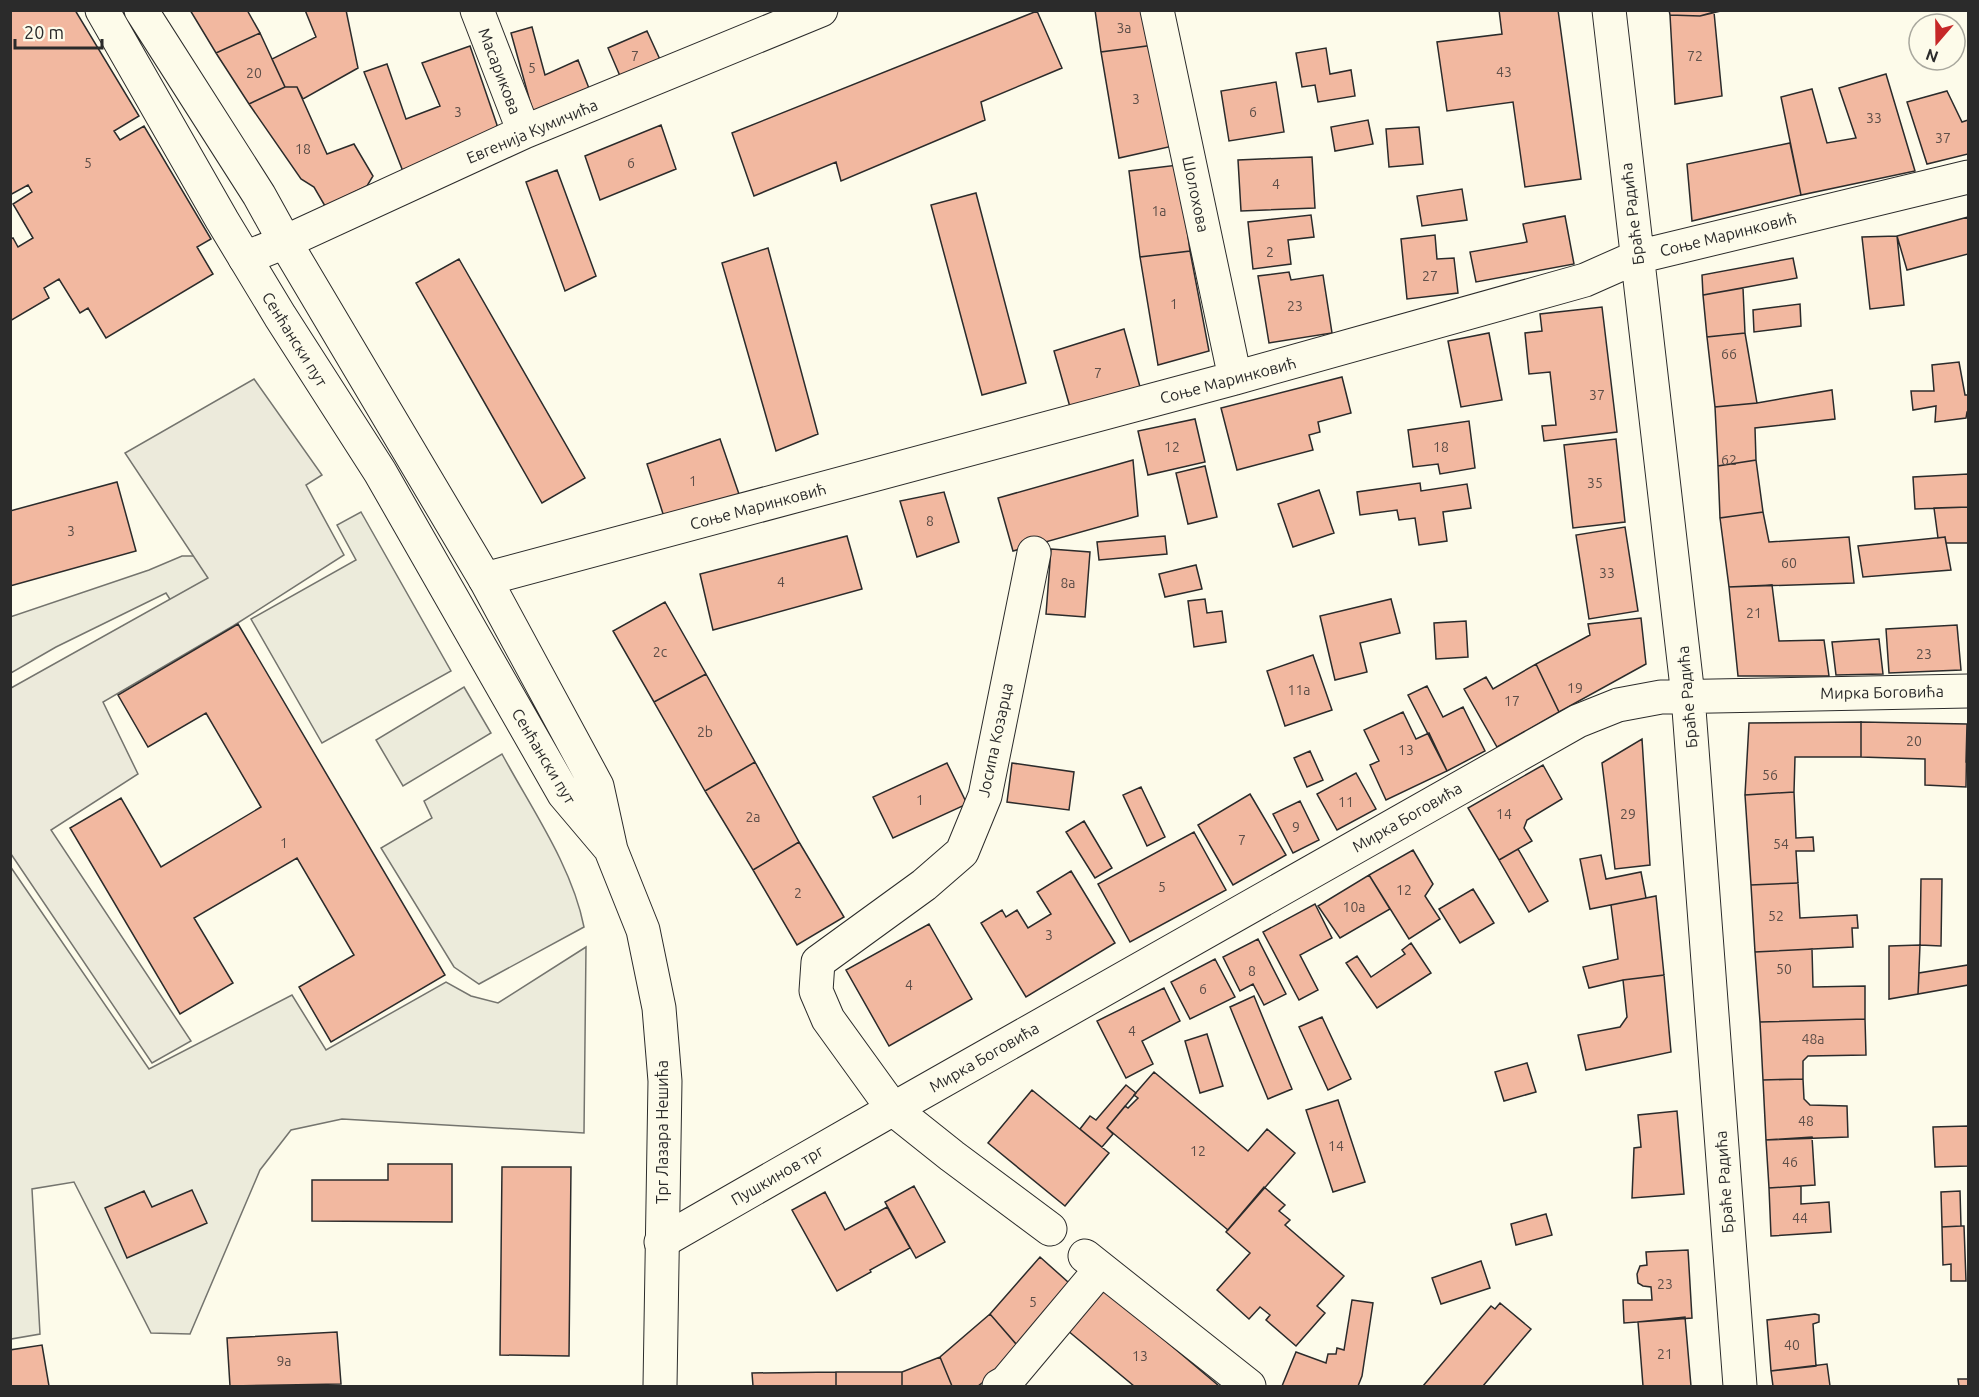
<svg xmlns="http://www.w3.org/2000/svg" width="1979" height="1397" viewBox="0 0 1979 1397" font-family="Ubuntu,sans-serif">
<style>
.green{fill:#ecebdb;stroke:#74746e;stroke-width:1.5}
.parking{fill:#eceadb;stroke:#74746e;stroke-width:1.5}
.building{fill:#f2b8a0;stroke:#2b2b2b;stroke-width:1.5}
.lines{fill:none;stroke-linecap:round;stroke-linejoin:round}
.minor-casing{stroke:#2b2b2b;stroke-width:35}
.major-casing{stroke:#2b2b2b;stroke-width:35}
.minor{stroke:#fdfbea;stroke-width:33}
.major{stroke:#fdfbea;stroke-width:33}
.labels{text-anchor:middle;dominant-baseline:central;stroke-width:4.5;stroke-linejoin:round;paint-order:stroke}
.number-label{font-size:14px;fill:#5d4e48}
.street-label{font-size:16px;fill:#2b2b2b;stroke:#fdfbea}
</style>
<rect width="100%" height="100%" fill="#fdfbea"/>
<path class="green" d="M361,512L451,671L322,743L251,619L356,560L337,525Z
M182,556H206L225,579L173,604L166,593L56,647L11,673L10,617L149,570Z
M464,687L491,733L403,786L376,740Z
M502,754C531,808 572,866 584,927L479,984L454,967L381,848L432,818L424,801Z
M10,866L149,1069L292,995L326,1050L446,982L471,996L498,1003L586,947L584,1133L342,1119L291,1130L260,1170L190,1334L151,1333L74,1182L32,1189L40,1334L11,1339Z"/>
<path class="parking" d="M254,379L322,475L306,485L344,555L233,626L103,702L138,774L51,830L191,1041L152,1063L11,854V688L208,578L125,453Z"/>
<path class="building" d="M10,10H75L139,116L114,131L120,140L144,126L211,239L197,247L213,274L106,338L88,308L80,313L59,279L44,288L49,298L10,321V239L13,238L18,247L33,238L13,204L32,192L28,185L10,195Z
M190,10H247L260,33L216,53Z
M305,10H346L358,68L303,99L297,87H285L272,59L316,37Z
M1095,10H1149L1154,45L1101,52Z
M1499,10H1558L1581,179L1525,187L1513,102L1447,111L1437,42L1502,34Z
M1669,10H1725L1700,16L1670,15Z
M1037,11L1062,68L981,102L985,120L841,181L836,162L754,196L732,133Z
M1714,12L1722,96L1675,104L1670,15L1700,16Z
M532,27L545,75L578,60L592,96L534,116L511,33Z
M647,31L662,64L623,83L608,48Z
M260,33L285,87L249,104L216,53Z
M1154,45L1173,146L1119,158L1101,52Z
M470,46L497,125L492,136L404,174L364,72L387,64L406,119L440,106L422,63Z
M1326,48L1330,74L1351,70L1355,96L1318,102L1315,85L1302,87L1296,53Z
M1886,74L1915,171L1801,195L1781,97L1812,89L1827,143L1856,138L1839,88Z
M1276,82L1284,132L1229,141L1221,91Z
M285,87H297L327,154L354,144L373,176L367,186L325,206L314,187L301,179L249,104Z
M1947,91L1962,122L1968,120V154L1927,164L1907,102Z
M1368,120L1373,144L1335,151L1331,127Z
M661,125L676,169L600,200L585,156Z
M1419,127L1423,164L1389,167L1386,129Z
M1790,143L1801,195L1692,221L1687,164Z
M1312,157L1315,208L1241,211L1238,160Z
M1178,165L1190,251L1140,257L1129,171Z
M557,170L596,276L565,291L526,182Z
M1462,189L1467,220L1422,226L1417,196Z
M976,193L1026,383L982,395L931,205Z
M1311,215L1314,237L1288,240L1291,264L1253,269L1248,222Z
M1565,216L1574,264L1476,282L1470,252L1527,242L1523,224Z
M1968,217V254L1907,270L1897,236Z
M1435,235L1437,259L1454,258L1458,293L1407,299L1401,239Z
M1897,236L1904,305L1870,309L1862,237Z
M768,248L818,434L776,451L722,263Z
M1190,251L1209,351L1158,365L1140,257Z
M1793,258L1797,278L1703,295L1702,275Z
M459,259L585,478L542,503L416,283Z
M1289,272L1291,280L1323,275L1332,333L1269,343L1258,276Z
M1743,288L1745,333L1707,337L1703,295Z
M1800,304L1801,326L1754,332L1753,310Z
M1602,307L1617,432L1544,441L1542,426L1556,425L1550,372L1529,374L1525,333L1542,331L1540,314Z
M1124,329L1142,394L1072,414L1054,351Z
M1489,333L1502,400L1461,407L1448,341Z
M1745,333L1757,403L1715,407L1707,337Z
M1959,362L1965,395H1968V412H1967L1966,418L1935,422L1936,406L1913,410L1911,391H1934L1932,365Z
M1342,377L1351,413L1318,422L1320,432L1309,435L1313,450L1237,470L1221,408Z
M1832,390L1835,419L1755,428L1756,460L1718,466L1715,407L1757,403Z
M1195,419L1205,462L1148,475L1138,431Z
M1469,421L1475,468L1440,474L1438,464L1413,467L1408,430Z
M720,439L740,497L665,520L647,464Z
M1616,439L1625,522L1573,528L1564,445Z
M1133,460L1138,516L1013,551L998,498Z
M1756,460L1763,512L1720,518L1718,466Z
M1205,466L1217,517L1188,524L1176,473Z
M1968,474V507L1915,509L1913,477Z
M117,482L136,551L10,586V511Z
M1420,483L1421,491L1467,484L1471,508L1443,512L1447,541L1419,545L1415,518L1399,520L1397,510L1360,515L1357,492Z
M1319,490L1334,533L1293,547L1278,504Z
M944,492L959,542L917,557L900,501Z
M1968,507V543H1946L1945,537L1938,538L1934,508Z
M1763,512L1769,542L1849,537L1854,583L1729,587L1720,518Z
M1625,527L1638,611L1589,619L1576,535Z
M847,536L862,589L713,630L700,574Z
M1165,536L1167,554L1099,560L1097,542Z
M1945,537L1951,570L1863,577L1858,546Z
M1051,549L1090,552L1085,617L1046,614Z
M1196,565L1202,589L1165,597L1159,574Z
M1772,585L1779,641L1824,640L1829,676H1738L1729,587Z
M1205,599L1207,613L1222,611L1226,642L1194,647L1188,601Z
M1391,599L1400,633L1360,643L1367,672L1335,680L1320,616Z
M665,602L706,674L654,702L613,631Z
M1641,618L1646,664L1559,712L1536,664L1590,635L1588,624Z
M1466,621L1468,657L1436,659L1434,623Z
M238,624L445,975L331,1042L299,987L354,955L297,858L194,918L233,983L180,1014L70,828L121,798L161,867L261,807L206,713L148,747L118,695Z
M1957,625L1961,670L1889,673L1886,629Z
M1879,639L1883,674L1836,675L1832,642Z
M1313,655L1332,710L1285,726L1267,671Z
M1536,664L1559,712L1497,747L1464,689L1486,677L1493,689Z
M706,674L755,762L705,791L654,702Z
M1427,686L1443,717L1463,707L1485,751L1447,771L1408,695Z
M1403,712L1416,739L1429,733L1447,771L1386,800L1370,765L1379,761L1364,730Z
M1861,722L1967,724L1966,787L1925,785V759L1861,757Z
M1861,722V757H1795L1794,792L1745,795L1749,723Z
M1967,724H1968V762H1966Z
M1642,739L1650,865L1615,869L1602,763Z
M1310,751L1323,780L1307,787L1294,758Z
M755,762L799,842L753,870L705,791Z
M947,763L967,804L893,838L873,797Z
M1012,763L1074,772L1069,810L1007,802Z
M1543,765L1562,799L1527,820L1524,828L1532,841L1499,860L1468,808Z
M1356,773L1376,809L1337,830L1317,794Z
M1141,787L1165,837L1147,846L1123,795Z
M1794,792L1796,838L1813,837L1814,851H1796L1798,883L1751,885L1745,795Z
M1250,794L1286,855L1233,885L1198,825Z
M1300,801L1319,840L1293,853L1273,814Z
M1084,821L1112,868L1095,878L1066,832Z
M1194,832L1226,890L1130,942L1098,884Z
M799,842L844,917L797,945L753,870Z
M1518,849L1548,901L1529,912L1499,860Z
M1413,850L1433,884L1425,896L1440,919L1409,939L1369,875Z
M1601,855L1606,879L1641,872L1646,898L1590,909L1580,859Z
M1071,871L1115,943L1026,997L981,923L1002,910L1006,917L1017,910L1028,928L1051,914L1037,892Z
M1369,875L1390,909L1340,938L1318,906Z
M1921,879H1942L1941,946L1920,945Z
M1798,883L1800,918L1857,915L1858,928H1852L1853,947L1755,952L1751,885Z
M1473,889L1494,923L1460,943L1439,909Z
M1656,896L1664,975L1623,980L1589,988L1583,967L1618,959L1611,905Z
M1315,904L1332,938L1300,955L1318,990L1299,1000L1263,932Z
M929,924L972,999L889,1046L846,970Z
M1258,939L1286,994L1264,1005L1253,984L1240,991L1223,957Z
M1411,943L1431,973L1377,1008L1346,963L1357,956L1371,977L1405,954L1402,950Z
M1920,945L1918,994L1889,999V946Z
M1812,949L1813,987L1865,986V1019L1760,1022L1755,952Z
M1215,959L1235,997L1190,1019L1171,982Z
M1968,965V985L1918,994L1919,973Z
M1664,975L1671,1052L1586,1070L1578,1035L1620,1027L1627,1017L1623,980Z
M1164,988L1180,1021L1142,1041L1153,1064L1126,1078L1097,1021Z
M1254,996L1292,1089L1268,1099L1230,1007Z
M1322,1017L1351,1079L1328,1090L1299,1027Z
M1865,1019L1866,1055L1808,1056L1803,1061V1079L1763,1080L1760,1022Z
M1207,1034L1223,1086L1200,1093L1185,1041Z
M1527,1063L1536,1092L1504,1101L1495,1072Z
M1154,1072L1248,1151L1267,1129L1295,1153L1228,1230L1107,1128L1125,1106L1128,1108L1138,1098L1134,1095Z
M1803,1079L1804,1099L1810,1105L1847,1106L1848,1137L1766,1140L1763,1080Z
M1126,1085L1136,1093L1107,1128L1113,1134L1102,1147L1080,1129L1090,1116L1096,1120Z
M1032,1090L1109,1153L1065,1206L988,1143Z
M1338,1100L1365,1182L1333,1192L1306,1110Z
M1677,1111L1684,1194L1632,1198L1634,1148L1641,1147L1638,1115Z
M1968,1126V1166L1935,1167L1933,1127Z
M1812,1137L1815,1185L1769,1188L1766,1140Z
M388,1164H452V1222L312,1221V1180H388Z
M502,1167H571L569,1356L500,1355Z
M914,1186L945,1242L916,1258L885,1202Z
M1801,1186V1204L1829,1202L1831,1232L1771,1236L1769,1188Z
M1264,1187L1285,1205L1279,1211L1290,1220L1285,1225L1344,1276L1317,1306L1325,1313L1296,1346L1266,1320L1270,1315L1260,1307L1249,1319L1217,1290L1250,1253L1226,1232Z
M192,1190L207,1223L127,1258L105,1208L144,1191L152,1207Z
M1960,1191L1961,1226L1942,1227L1941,1192Z
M825,1192L845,1230L887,1207L910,1248L870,1270L871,1272L837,1291L792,1210Z
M1546,1214L1552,1235L1516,1245L1511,1224Z
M1961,1226H1964L1966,1281H1951V1264L1943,1265L1942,1227Z
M1688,1250L1692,1318L1624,1323L1623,1300H1652L1651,1287L1643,1286L1638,1283L1637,1274L1640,1266L1647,1265L1646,1252Z
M1040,1257L1077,1290L1023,1352L990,1314Z
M1481,1261L1490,1288L1441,1304L1432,1278Z
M1097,1283L1219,1386H1134L1061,1325Z
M1352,1300L1373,1303L1362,1376L1358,1386H1282L1296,1352L1326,1363L1328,1354H1336L1337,1348L1344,1350Z
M1500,1303L1531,1329L1483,1386H1423L1491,1306L1495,1309Z
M990,1314L1023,1352L978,1386H952L940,1357Z
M1815,1314L1819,1315V1322L1813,1324L1816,1366L1771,1371L1767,1320Z
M1685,1317L1691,1386H1643L1638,1322Z
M337,1332L341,1384L230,1386L227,1338Z
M42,1345L49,1386H10V1350Z
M940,1357L952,1386H902V1372Z
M1827,1364L1830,1386H1773L1771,1371Z
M836,1372V1386H753L752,1373Z
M836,1372H902V1386H836Z
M1958,1379H1968V1386H1959Z"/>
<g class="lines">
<defs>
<path id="minor" d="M477,10L524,132
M1157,10L1235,378
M1609,10L1688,696L1740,1386
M245,258L285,242L524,132L821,10
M1034,553L985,796L962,852L924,885L818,962L816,991L828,1019L893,1109L952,1156L1050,1229
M485,579L1235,378L1585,280L1637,257L1968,177
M661,1242L893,1109L1578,721L1618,705L1661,697L1968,691
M1085,1256L1249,1386
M999,1386L1006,1382L1100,1270"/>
<path id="major" d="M102,10L222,220L280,316L380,472L564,794L608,846
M141,10L259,195L285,242L485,579L597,786L611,850L643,930L659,1008L665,1081L660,1386"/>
</defs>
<use href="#minor" class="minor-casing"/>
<use href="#major" class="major-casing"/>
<use href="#minor" class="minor"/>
<use href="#major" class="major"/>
</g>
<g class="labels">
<g class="number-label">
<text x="1124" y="28">3a</text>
<text x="635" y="56">7</text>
<text x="1695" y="56">72</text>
<text x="532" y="68">5</text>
<text x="1504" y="72">43</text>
<text x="254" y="73">20</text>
<text x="1136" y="99">3</text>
<text x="458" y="112">3</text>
<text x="1253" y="112">6</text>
<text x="1874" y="118">33</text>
<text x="1943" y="138">37</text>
<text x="303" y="149">18</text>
<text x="88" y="163">5</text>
<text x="631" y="163">6</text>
<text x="1276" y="184">4</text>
<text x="1159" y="211">1a</text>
<text x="1270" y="252">2</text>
<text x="1430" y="276">27</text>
<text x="1174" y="304">1</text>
<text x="1295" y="306">23</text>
<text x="1729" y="354">66</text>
<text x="1098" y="373">7</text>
<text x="1597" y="395">37</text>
<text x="1172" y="447">12</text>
<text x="1441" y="447">18</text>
<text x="1729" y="460">62</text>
<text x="693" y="481">1</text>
<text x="1595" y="483">35</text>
<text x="930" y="521">8</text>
<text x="71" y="531">3</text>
<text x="1789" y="563">60</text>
<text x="1607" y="573">33</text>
<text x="781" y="582">4</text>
<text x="1068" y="583">8a</text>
<text x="1754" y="613">21</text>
<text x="660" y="652">2c</text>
<text x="1924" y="654">23</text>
<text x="1575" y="688">19</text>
<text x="1299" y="690">11a</text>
<text x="1512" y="701">17</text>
<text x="705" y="732">2b</text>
<text x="1914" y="741">20</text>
<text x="1406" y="750">13</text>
<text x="1770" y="775">56</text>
<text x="920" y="800">1</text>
<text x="1346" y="802">11</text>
<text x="1504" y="814">14</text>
<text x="1628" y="814">29</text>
<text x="753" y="817">2a</text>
<text x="1296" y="827">9</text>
<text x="1242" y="840">7</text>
<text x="284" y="843">1</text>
<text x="1781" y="844">54</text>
<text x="1162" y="887">5</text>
<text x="1404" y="890">12</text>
<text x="798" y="893">2</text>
<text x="1354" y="907">10a</text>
<text x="1776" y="916">52</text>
<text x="1049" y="935">3</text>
<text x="1784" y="969">50</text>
<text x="1252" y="971">8</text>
<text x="909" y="985">4</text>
<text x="1203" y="989">6</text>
<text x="1132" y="1031">4</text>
<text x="1813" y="1039">48a</text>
<text x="1806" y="1121">48</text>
<text x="1336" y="1146">14</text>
<text x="1198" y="1151">12</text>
<text x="1790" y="1162">46</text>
<text x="1800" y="1218">44</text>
<text x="1665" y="1284">23</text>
<text x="1033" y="1302">5</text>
<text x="1792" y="1345">40</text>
<text x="1665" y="1354">21</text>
<text x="1140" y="1356">13</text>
<text x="284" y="1361">9a</text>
</g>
<g class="street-label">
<text transform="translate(500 71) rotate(69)">Масарикова</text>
<text transform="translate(532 131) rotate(-23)">Евгенија Кумичића</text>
<text transform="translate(1196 194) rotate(78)">Шолохова</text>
<text transform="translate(1632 214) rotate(-97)">Браће Радића</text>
<text transform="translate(1728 234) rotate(-14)">Соње Маринковић</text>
<text transform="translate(295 339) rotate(58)">Сенћански пут</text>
<text transform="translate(1228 380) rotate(-15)">Соње Маринковић</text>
<text transform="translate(758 506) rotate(-15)">Соње Маринковић</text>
<text transform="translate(1882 692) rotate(-1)">Мирка Боговића</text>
<text transform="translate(1687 697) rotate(-95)">Браће Радића</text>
<text transform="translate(995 740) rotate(-78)">Јосипа Козарца</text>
<text transform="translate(544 756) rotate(59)">Сенћански пут</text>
<text transform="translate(1407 817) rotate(-30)">Мирка Боговића</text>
<text transform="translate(984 1057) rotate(-30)">Мирка Боговића</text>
<text transform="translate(662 1132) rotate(-90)">Трг Лазара Нешића</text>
<text transform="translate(777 1175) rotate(-30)">Пушкинов трг</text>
<text transform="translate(1724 1182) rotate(-94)">Браће Радића</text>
</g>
</g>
<rect width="1979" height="1397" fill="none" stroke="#2b2b2b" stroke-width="24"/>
<g transform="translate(1937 42) rotate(200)"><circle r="28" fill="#fdfbea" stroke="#a9a89e" stroke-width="1.5"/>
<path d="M0-4.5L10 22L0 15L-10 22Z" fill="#c62828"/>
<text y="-9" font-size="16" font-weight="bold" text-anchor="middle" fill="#2b2b2b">N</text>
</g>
<path d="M15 39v9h87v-9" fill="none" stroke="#2b2b2b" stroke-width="3"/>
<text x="24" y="39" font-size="18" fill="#2b2b2b" stroke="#fdfbea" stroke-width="4.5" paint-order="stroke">20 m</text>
</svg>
